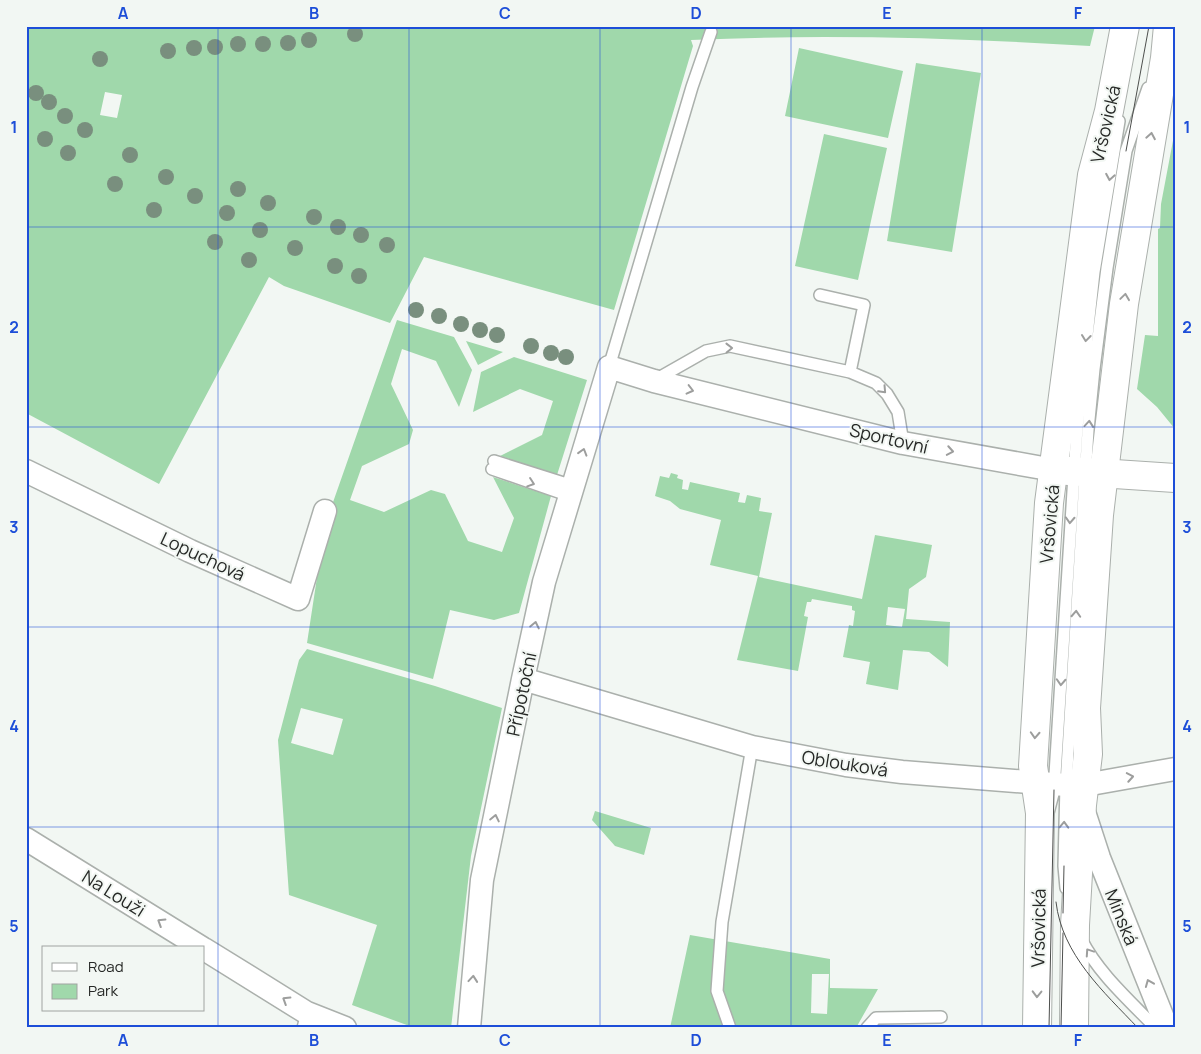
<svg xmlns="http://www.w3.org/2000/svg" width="1201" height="1054" viewBox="0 0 1201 1054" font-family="Manrope,sans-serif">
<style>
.green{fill:#a0d8ab;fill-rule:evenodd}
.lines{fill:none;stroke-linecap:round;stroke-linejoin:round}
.service-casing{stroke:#abb0ac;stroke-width:14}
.minor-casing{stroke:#abb0ac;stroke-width:25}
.tertiary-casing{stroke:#abb0ac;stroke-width:30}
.secondary-casing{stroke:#abb0ac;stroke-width:30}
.service{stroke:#fff;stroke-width:11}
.minor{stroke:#fff;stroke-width:22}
.tertiary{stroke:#fff;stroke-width:28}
.secondary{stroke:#fff;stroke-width:28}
.tram{stroke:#4d4f4d;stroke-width:1}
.tree{fill:#798f7e}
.oneway{stroke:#9d9e9d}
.grid{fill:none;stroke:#1d4ed8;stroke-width:1;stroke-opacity:0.55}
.labels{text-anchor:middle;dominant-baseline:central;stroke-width:4;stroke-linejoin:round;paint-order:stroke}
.street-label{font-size:18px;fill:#262826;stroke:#f2f7f3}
.neatline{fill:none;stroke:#1d4ed8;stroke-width:2}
.grid-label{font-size:16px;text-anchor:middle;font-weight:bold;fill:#1d4ed8}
</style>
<rect width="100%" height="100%" fill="#f2f7f3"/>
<path class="green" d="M26,26H1095L1090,46C958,38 824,34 691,40L693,46L614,310L424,257L390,323L284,286L269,277L159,484L26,413ZM105,92L122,95L117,118L100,115Z
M799,48L903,71L888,138L785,116Z
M916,63L981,73L952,252L887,241Z
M1175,130V429L1157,407L1137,389L1145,335L1158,336V229L1160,228L1161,204Z
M824,134L887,148L858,280L795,266Z
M397,320L454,337L472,370L459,407L436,361L402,349L391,384L413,430L409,444L362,466L350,500L384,512L431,490L445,494L468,541L502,552L514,518L493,477L551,496L519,613L494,620L450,610L433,679L307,643L325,525Z
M466,341L503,352L478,365Z
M514,357L587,380L557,475L500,456L542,435L553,401L520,389L473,412L481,372Z
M671,473L678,475L677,478L683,480L682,489L688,490L690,482L740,493L738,502L745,503L747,495L761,498L759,511L772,513L759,577L862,599L875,535L932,545L926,577L909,589L906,619L950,622L948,667L929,652L903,650L898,690L866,684L870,662L843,657L849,625L853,626L855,611L852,610V606L812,599L811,602H807L804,616L808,617L798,671L737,660L758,576L710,565L721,520L680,509L670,501L655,496L660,476L669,478ZM888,607L905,609L902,627L886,625Z
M307,649L435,686L502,708L471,856L451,1028H415L352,1005L377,925L289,895L278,740L299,660ZM301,708L343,719L333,755L291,743Z
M595,811L651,828L644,855L615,846L592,820Z
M690,935L830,959V988L878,989L856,1028H670ZM812,974H829L827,1014L811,1013Z"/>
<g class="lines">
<defs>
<path id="service" d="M820,295L864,305L850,372
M609,367L692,87L711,32
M655,380L706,351L730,346L850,372L876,383L887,394L898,412L903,443
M494,461L573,486
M492,469L570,496
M1048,813L1054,790L1077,428L1094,272L1119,121
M1066,888L1064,866L1066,785L1088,430L1094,369L1107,268L1126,151L1148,88
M1081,939C1098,973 1130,1001 1156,1028
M303,1028L307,1013
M730,1028L717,991L722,922L752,747
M867,1028L876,1018L941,1017"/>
<path id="minor" d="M26,471L190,551L298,599L325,511
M523,679L752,747L846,765L902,772L1066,785H1085L1175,769
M1084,812L1099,858L1167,1028
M26,839L202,948
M204,949L307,1013L345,1028
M469,1028L482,880L523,679L544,582L609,367L654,381L903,443L1054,470"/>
<path id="tertiary" d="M1054,470L1175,478"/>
<path id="secondary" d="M1037,1028L1040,813L1033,766L1049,503L1092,175L1109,111L1125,26
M1074,1028L1075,925L1082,805L1088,754L1086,708L1099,515L1124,304L1165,58L1168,26"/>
</defs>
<use href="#service" class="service-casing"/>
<use href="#minor" class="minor-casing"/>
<use href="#tertiary" class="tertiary-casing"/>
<use href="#secondary" class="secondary-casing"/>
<use href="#service" class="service"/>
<use href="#minor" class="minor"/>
<use href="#tertiary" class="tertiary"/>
<use href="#secondary" class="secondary"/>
<path class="tram" d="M1126,151L1149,26
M1056,902C1062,955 1104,992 1138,1028
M1063,913L1064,866
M1049,1028L1054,790
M1061,1028L1063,933"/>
</g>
<g class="tree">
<circle cx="355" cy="34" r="8"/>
<circle cx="309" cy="40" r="8"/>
<circle cx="288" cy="43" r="8"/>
<circle cx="238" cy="44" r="8"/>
<circle cx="263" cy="44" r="8"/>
<circle cx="215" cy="47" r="8"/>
<circle cx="194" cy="48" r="8"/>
<circle cx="168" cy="51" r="8"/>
<circle cx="100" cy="59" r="8"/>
<circle cx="36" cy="93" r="8"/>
<circle cx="49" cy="102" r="8"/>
<circle cx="65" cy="116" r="8"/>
<circle cx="85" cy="130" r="8"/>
<circle cx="45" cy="139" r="8"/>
<circle cx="68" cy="153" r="8"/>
<circle cx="130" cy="155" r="8"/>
<circle cx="166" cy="177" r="8"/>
<circle cx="115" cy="184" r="8"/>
<circle cx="238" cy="189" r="8"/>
<circle cx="195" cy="196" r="8"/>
<circle cx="268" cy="203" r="8"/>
<circle cx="154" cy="210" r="8"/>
<circle cx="227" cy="213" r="8"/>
<circle cx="314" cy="217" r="8"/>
<circle cx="338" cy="227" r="8"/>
<circle cx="260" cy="230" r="8"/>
<circle cx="361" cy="235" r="8"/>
<circle cx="215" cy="242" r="8"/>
<circle cx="387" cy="245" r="8"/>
<circle cx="295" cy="248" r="8"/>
<circle cx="249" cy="260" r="8"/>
<circle cx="335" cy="266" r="8"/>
<circle cx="359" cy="276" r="8"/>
<circle cx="416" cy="310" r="8"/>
<circle cx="439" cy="316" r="8"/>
<circle cx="461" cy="324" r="8"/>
<circle cx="480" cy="330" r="8"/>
<circle cx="497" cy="335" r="8"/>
<circle cx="531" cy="346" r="8"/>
<circle cx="551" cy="353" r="8"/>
<circle cx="566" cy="357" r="8"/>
</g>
<defs><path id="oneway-chevron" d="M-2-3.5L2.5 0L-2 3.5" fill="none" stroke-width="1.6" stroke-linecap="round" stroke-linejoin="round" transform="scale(1.25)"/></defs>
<g class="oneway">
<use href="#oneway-chevron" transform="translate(1151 136) rotate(-80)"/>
<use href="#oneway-chevron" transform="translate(1110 177) rotate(100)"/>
<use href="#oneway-chevron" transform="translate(1125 297) rotate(-82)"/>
<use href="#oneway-chevron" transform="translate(1086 338) rotate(97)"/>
<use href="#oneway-chevron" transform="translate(729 348) rotate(-1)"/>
<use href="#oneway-chevron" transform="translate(690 390) rotate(14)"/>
<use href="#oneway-chevron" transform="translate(883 390) rotate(47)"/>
<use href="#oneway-chevron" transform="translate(1089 424) rotate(-85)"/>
<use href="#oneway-chevron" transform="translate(950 451) rotate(10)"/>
<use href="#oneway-chevron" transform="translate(583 452) rotate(-73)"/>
<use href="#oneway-chevron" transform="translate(531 483) rotate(19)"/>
<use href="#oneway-chevron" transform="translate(1070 520) rotate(93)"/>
<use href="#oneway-chevron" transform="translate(1076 614) rotate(-87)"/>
<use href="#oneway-chevron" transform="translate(535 625) rotate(-78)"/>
<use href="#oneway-chevron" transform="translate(1061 682) rotate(93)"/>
<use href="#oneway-chevron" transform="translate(1035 735) rotate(93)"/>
<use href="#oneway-chevron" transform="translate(1130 777) rotate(-10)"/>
<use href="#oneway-chevron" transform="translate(495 818) rotate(-78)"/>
<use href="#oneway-chevron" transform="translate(1064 825) rotate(-88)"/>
<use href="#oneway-chevron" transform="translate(161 922) rotate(-148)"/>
<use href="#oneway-chevron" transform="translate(1089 952) rotate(-124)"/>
<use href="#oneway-chevron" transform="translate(473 979) rotate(-85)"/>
<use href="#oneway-chevron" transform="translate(1149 983) rotate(-112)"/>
<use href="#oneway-chevron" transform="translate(1037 994) rotate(91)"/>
<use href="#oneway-chevron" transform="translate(286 1000) rotate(-148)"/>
</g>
<path class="grid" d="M218,26V1028M409,26V1028M600,26V1028M791,26V1028M982,26V1028M26,227H1175M26,427H1175M26,627H1175M26,827H1175"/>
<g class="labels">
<g class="street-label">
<text transform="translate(1105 124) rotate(-77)">Vršovická</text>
<text transform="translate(889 438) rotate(13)">Sportovní</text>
<text transform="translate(1049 524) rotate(-85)">Vršovická</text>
<text transform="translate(203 556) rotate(25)">Lopuchová</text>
<text transform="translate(521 694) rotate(-78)">Přípotoční</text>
<text transform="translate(845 763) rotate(9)">Oblouková</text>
<text transform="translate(114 893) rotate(32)">Na Louži</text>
<text transform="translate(1122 917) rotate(68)">Minská</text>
<text transform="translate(1038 928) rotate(-89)">Vršovická</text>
</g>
</g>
<rect width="1201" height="1054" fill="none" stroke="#f2f7f3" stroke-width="55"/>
<rect x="42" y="946" width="162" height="65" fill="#f2f7f3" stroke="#a0a4a1"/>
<rect x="52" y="963" width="25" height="8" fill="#ffffff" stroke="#a0a4a1"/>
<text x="88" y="972" font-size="15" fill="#262826">Road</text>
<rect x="52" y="984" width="25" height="15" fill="#a0d8ab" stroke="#a0a4a1"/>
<text x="88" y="996" font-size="15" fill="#262826">Park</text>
<rect x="28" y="28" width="1146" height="998" class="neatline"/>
<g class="grid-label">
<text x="123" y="19">A</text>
<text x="314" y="19">B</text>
<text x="505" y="19">C</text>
<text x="696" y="19">D</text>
<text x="887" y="19">E</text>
<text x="1078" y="19">F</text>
<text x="14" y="133">1</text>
<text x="1187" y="133">1</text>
<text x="14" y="333">2</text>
<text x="1187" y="333">2</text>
<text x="14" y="533">3</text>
<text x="1187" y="533">3</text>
<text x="14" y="732">4</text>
<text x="1187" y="732">4</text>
<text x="14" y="932">5</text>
<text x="1187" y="932">5</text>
<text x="123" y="1046">A</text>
<text x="314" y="1046">B</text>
<text x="505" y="1046">C</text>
<text x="696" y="1046">D</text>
<text x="887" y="1046">E</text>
<text x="1078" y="1046">F</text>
</g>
</svg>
